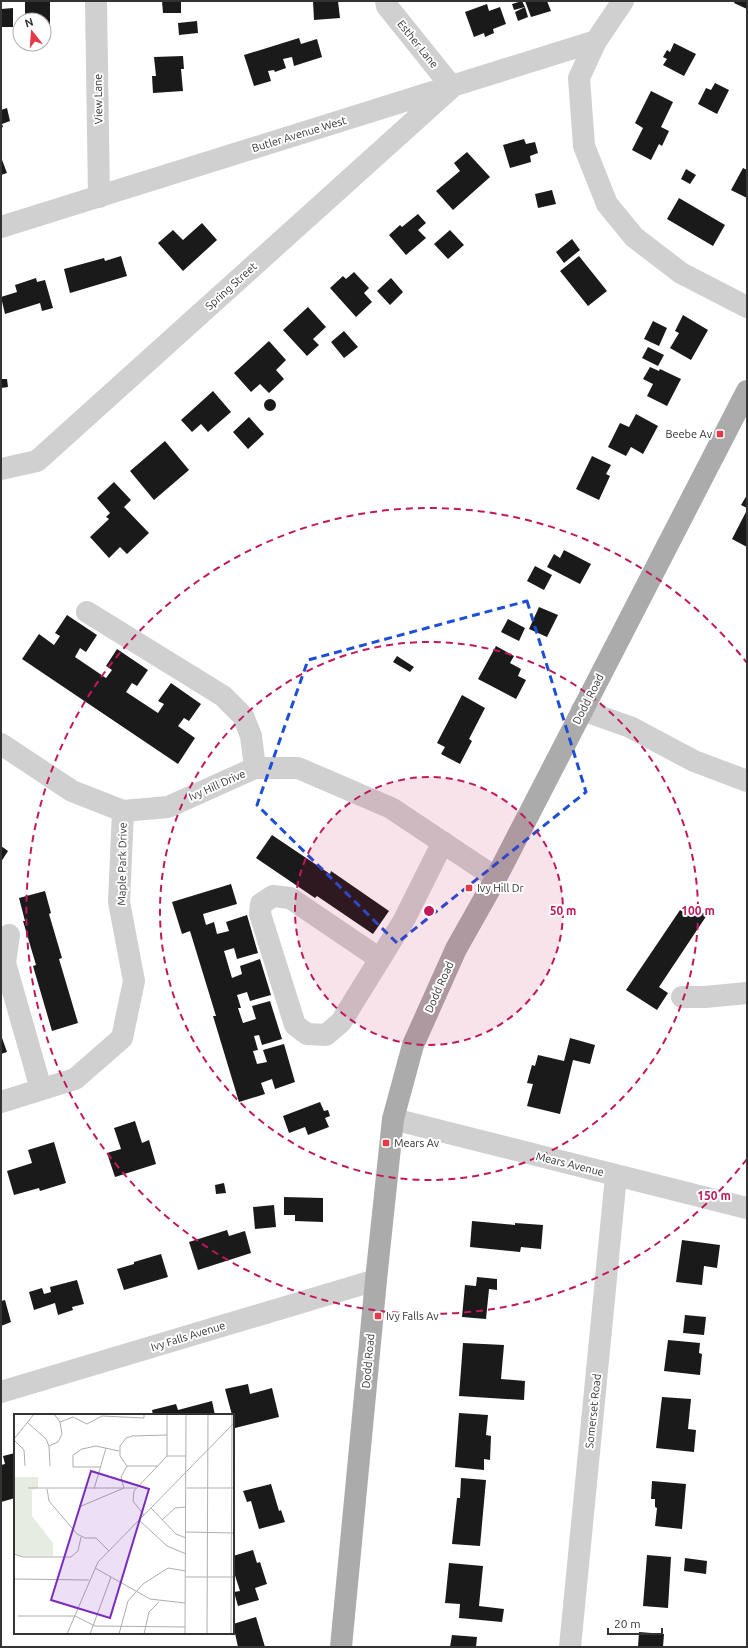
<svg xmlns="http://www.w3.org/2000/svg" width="748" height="1648" viewBox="0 0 748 1648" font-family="Ubuntu,sans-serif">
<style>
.building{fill:#1a1a1a}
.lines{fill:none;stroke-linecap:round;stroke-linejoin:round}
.minor{stroke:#d0d0d0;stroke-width:22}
.major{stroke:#ababab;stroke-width:22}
.marked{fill:none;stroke:#1d4ed8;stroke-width:3;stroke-dasharray:8 5;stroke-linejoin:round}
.ring{fill:none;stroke:#c2185b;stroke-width:2;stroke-dasharray:7 5}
.poi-dot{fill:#e63946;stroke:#fff;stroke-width:1.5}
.labels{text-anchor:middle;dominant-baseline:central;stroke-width:4;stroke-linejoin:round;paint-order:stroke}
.street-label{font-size:11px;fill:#333;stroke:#fff}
.poi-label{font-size:11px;fill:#333;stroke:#fff;text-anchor:start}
.inset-road{fill:none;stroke:#adadad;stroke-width:1}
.view{fill:#7b2cbf;fill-opacity:0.15;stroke:#7b2cbf;stroke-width:2}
.inset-edge{fill:none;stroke:#333;stroke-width:2}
.centre{fill:#c2185b;stroke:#fff;stroke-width:2}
.ring-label{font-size:12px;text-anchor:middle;font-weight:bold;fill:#c2185b;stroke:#fff;stroke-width:4;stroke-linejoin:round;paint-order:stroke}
</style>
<rect width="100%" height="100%" fill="#fff"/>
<path class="building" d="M25,1H50V40H44V20H25Z
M162,1H181V13H163Z
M313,1H338L340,18L314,20Z
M522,1L525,7L528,17L518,21L515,12L525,7L514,10L512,4Z
M525,1H547L551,11L531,17Z
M735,1H747V9L734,3Z
M487,4L489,11L500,7L506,24L493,29L494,33L485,37L484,33L474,37L465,12Z
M13,8V27H1V9Z
M197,21L198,33L179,35L178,23Z
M299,38L301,44L317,39L322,57L294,66L292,57L283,59L286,68L275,72L274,70L268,71L271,81L254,86L244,55Z
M674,43L696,54L684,76L663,65L667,59L663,57L667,50L670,52Z
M183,56L184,69H181L183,91L153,93L152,76H156L154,57Z
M715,83L729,90L717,114L698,104L706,88L711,90Z
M651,91L673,102L661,127L669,131L662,146L659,144L651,160L632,150L643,128L635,123Z
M7,108L10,121L2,124L3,127L1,128V110Z
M524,139L526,144L535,142L538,153L530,156L531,162L510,168L503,145Z
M467,152L490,177L453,210L436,191L460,171L454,163Z
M1,157L7,173L1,175Z
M743,168L747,170V198L731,190Z
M686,169L696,175L690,184L681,179Z
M552,190L556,204L538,208L535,194Z
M679,198L725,225L713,246L667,219Z
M418,214L426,223L418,230L426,238L406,255L389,235L400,225L402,227Z
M202,223L217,240L183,271L158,243L173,230L183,240Z
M450,230L464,245L448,259L434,244Z
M572,239L580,250L564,263L556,252Z
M121,256L127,276L70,293L64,269L104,258L105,261Z
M579,256L607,291L588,306L560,271Z
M354,272L369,288L364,293L372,302L356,317L330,288L343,276L346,279Z
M36,278L37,282L45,280L53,308L42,311L40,303L5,314L1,297L17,292L15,285Z
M391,278L403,292L390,305L377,291Z
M308,307L326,327L313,339L319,345L307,356L283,330Z
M683,315L708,330L691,360L670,348L679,333L675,331Z
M653,321L667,328L659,346L644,339Z
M344,331L358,347L344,358L331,342Z
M269,341L286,360L276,370L284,379L269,393L260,384L251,392L234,373Z
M648,347L664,355L658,366L642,358Z
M650,367L659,371L660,369L681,379L667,406L647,396L653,384L643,379Z
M1,379H7L8,387L1,388Z
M213,391L231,412L208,432L201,424L192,432L181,420Z
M264 405a6 6 0 1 1 12 0a6 6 0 1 1-12 0Z
M636,414L658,426L643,454L631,447L626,456L608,447L620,423L629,427Z
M249,417L264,434L248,449L233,432Z
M165,441L189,470L154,500L130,471Z
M592,456L611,465L606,474L610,476L599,500L576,489Z
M114,482L131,500L124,507L149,533L127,554L120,547L109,558L90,537L109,519L106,517L110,513L97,498Z
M747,495V508L741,505Z
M747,510V547L732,539Z
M564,550L591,564L580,584L547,567L554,554L560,558Z
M535,566L552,575L544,590L527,581Z
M539,607L558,615L547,637L529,629Z
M67,615L97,635L86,652L80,648L75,657L106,678L112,670L106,666L117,649L148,670L137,686L132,683L126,692L158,713L164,704L158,701L171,683L201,704L189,721L184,718L178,726L195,738L178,764L22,659L39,634L54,645L60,636L55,633Z
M508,619L525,628L519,641L501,632Z
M496,646L514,656L510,663L521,669L518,676L526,680L516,699L478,679Z
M397,656L414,667L410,672L393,662Z
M462,695L485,708L469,739L472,741L460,764L441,754L445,747L437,743Z
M272,835L330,874L331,871L389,911L373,934L317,896L315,898L256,858Z
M1,846L8,851L1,862Z
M231,884L237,904L203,914L206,925L214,922L217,934L229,931L226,922L247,915L258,953L237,959L234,948L224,951L232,978L242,974L240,966L260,959L271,995L250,1001L247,992L237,995L241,1008H238L243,1023L256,1019L252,1006L270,1001L282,1039L262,1045L259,1035L254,1036L258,1050L253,1051L257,1064L267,1062L263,1050L284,1044L295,1082L275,1089L272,1079L261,1083L265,1094L239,1102L213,1016H216L190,931L182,934L172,902Z
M45,891L51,913L49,914L62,958L59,959L78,1023L52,1031L33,966L36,965L23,921H25L19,898Z
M693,906L707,915L659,987L668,993L657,1010L626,990L680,910L687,914Z
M1,1035L7,1052L1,1054Z
M570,1038L595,1045L590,1064L573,1060L560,1114L527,1106L533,1084L527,1083L532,1065L535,1066L538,1055L564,1061Z
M320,1102L324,1111L328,1110L330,1116L325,1118L329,1127L308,1135L305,1127L289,1133L283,1116Z
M135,1121L142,1143L149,1140L156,1164L115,1177L107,1153L121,1149L114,1128Z
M54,1142L66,1183L40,1191L39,1188L14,1195L7,1171L32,1163L28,1150Z
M224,1183L226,1193L216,1194L215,1185Z
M284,1197L323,1198V1222L295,1221V1215H284Z
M274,1205L276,1227L255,1229L253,1207Z
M472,1221L515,1225V1223L543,1225L541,1249L521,1247L520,1252L470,1247Z
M227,1230L229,1236L245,1231L251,1253L198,1270L189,1242Z
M682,1240L720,1245L717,1268L704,1266L702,1285L676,1282Z
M161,1254L168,1277L124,1290L117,1269L134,1264V1262Z
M477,1277L497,1279V1290L489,1289L486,1319L462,1317L465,1285L476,1286Z
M77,1280L84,1304L72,1307L73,1310L58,1315L55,1303L34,1310L29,1292L42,1288L44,1294L51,1292L50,1287Z
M5,1300L11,1322L1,1326V1301Z
M685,1315L706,1317L704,1335L683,1333Z
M668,1340L700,1343L699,1353L702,1354L700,1375L664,1371Z
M463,1343L504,1345L501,1379L525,1381L524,1400L459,1396Z
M248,1384L250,1394L272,1388L279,1417L235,1428L233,1415H232L225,1389Z
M662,1397L691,1399L688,1429L696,1430L694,1452L656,1448Z
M212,1401L215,1415H153L152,1410L176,1404L178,1410Z
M459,1413L488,1415L486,1435L491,1436L490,1460L484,1459V1470L455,1467Z
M15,1453V1493H13L15,1498L1,1502V1465L5,1464L3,1456Z
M461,1478L486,1480L480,1546L452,1544L457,1498H460Z
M652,1481L686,1484L682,1529L655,1526L657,1508L655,1507V1499H651Z
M271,1484L279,1511L281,1510L285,1522L259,1529L251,1501L247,1502L243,1491Z
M253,1550L257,1563L260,1562L267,1584L255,1588L259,1600L238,1606L234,1592L240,1591L233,1569V1556Z
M647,1555L671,1557L668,1608L643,1606Z
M685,1558L707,1561L706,1574L684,1571Z
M449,1563L483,1566L479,1606L504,1609L502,1622L459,1618L460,1604L445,1603Z
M256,1617L265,1647H238L233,1624Z
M639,1632L664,1634L663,1647H638Z
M452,1635L477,1637L476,1647H450Z"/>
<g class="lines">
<path class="minor" d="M96,1L99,197
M623,1L596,41L579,78L584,146L607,204L634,237L681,273L747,307
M1,227L596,41
M1,469L37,461L452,87L387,6L386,1
M87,612L223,696L243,716L251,736L255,768
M582,710L630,727L694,761L747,781
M1,744L72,791L123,811L168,807L255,768H298L391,808L496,878
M9,935L5,963L41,1089
M380,959L290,898L273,896L261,904L260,914L295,1025L307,1034L326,1035L341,1022L404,920L443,842
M682,997H705L747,993
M1,1102L75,1079L122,1038L134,981L119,902L123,811
M393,1119L747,1208
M1,1392L376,1280
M570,1647L616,1176"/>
<path class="major" d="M341,1647L376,1280L393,1119L413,1045L456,949L496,878L747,391"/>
</g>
<path class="marked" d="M527,601L586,792L397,943L257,805L308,660Z"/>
<circle cx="429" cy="911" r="134" fill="#c2185b" fill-opacity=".12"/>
<g class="ring">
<circle cx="429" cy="911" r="134"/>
<circle cx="429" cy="911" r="269"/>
<path d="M747 1159A403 403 0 1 1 747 663"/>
</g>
<g class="poi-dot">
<rect x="716" y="430" width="8" height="8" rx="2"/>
<rect x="465" y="884" width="8" height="8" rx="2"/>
<rect x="382" y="1139" width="8" height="8" rx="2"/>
<rect x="374" y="1312" width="8" height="8" rx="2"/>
</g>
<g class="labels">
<g class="street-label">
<text transform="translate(418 44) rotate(51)">Esther Lane</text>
<text transform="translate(98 99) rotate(-91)">View Lane</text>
<text transform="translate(299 134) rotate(-17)">Butler Avenue West</text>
<text transform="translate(231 286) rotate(-42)">Spring Street</text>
<text transform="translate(588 699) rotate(-63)">Dodd Road</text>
<text transform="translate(217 785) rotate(-24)">Ivy Hill Drive</text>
<text transform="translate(122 864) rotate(-89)">Maple Park Drive</text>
<text transform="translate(439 987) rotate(-66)">Dodd Road</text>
<text transform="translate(570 1164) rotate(14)">Mears Avenue</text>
<text transform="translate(188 1336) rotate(-17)">Ivy Falls Avenue</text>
<text transform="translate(368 1361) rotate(-85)">Dodd Road</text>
<text transform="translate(593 1411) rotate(-84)">Somerset Road</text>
</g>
<g class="poi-label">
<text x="712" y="434" text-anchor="end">Beebe Av</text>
<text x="477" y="888">Ivy Hill Dr</text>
<text x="394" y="1143">Mears Av</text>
<text x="386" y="1316">Ivy Falls Av</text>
</g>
</g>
<g transform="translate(14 1414)">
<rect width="220" height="220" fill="#fff"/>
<path d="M0,63H24V74L18,76V102L39,129V142H7L0,139Z" fill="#e6ecdf"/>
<path class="inset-road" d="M13,8L32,25L35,32L36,52M46,8L59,3L73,10L88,2L130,4V0M0,25L20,0M0,26L10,36L11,52M35,32L44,28L48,20L46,8L40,0M153,42H172M144,52H113L106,42V32L112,24L118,22L153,21M86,53H59V41L68,35L82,32L105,37M14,74H122M173,74H220M33,75L35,87L63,120L71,124H82L95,137M80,75L92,34M65,93L110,74L107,63L113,52M137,94L162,120L172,124M130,101L119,87L120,77L153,42V0M125,106L153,132L172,140M148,106L161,94L172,93M172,118L220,119M0,140L9,143H57L64,137L67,123M81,154L136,185L171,189M172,163H220M0,165L75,166M4,202H61L81,212L171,213M53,220L84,148L220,9M76,220L97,163M105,220L114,187L129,170L154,154L172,157M130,220L135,198L145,188M171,220L172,0M193,220L194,0M217,220L218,0"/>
<path class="view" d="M77,57L135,75L96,204L37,186Z"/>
<rect width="220" height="220" class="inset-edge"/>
</g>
<circle cx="429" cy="911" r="6" class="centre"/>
<g class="ring-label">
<text x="563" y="915">50 m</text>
<text x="698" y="915">100 m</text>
<text x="714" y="1200">150 m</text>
</g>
<rect width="748" height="1648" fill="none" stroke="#333333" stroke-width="4"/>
<g transform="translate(32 32) rotate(343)"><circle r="19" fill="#ffffff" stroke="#adadad"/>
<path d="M0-3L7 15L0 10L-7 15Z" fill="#e63946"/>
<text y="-6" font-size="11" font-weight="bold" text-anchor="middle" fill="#333333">N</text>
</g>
<path d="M608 1628v6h54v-6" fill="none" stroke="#333333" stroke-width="2"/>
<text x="614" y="1628" font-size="12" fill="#333333" stroke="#ffffff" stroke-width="3" paint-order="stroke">20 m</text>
</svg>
